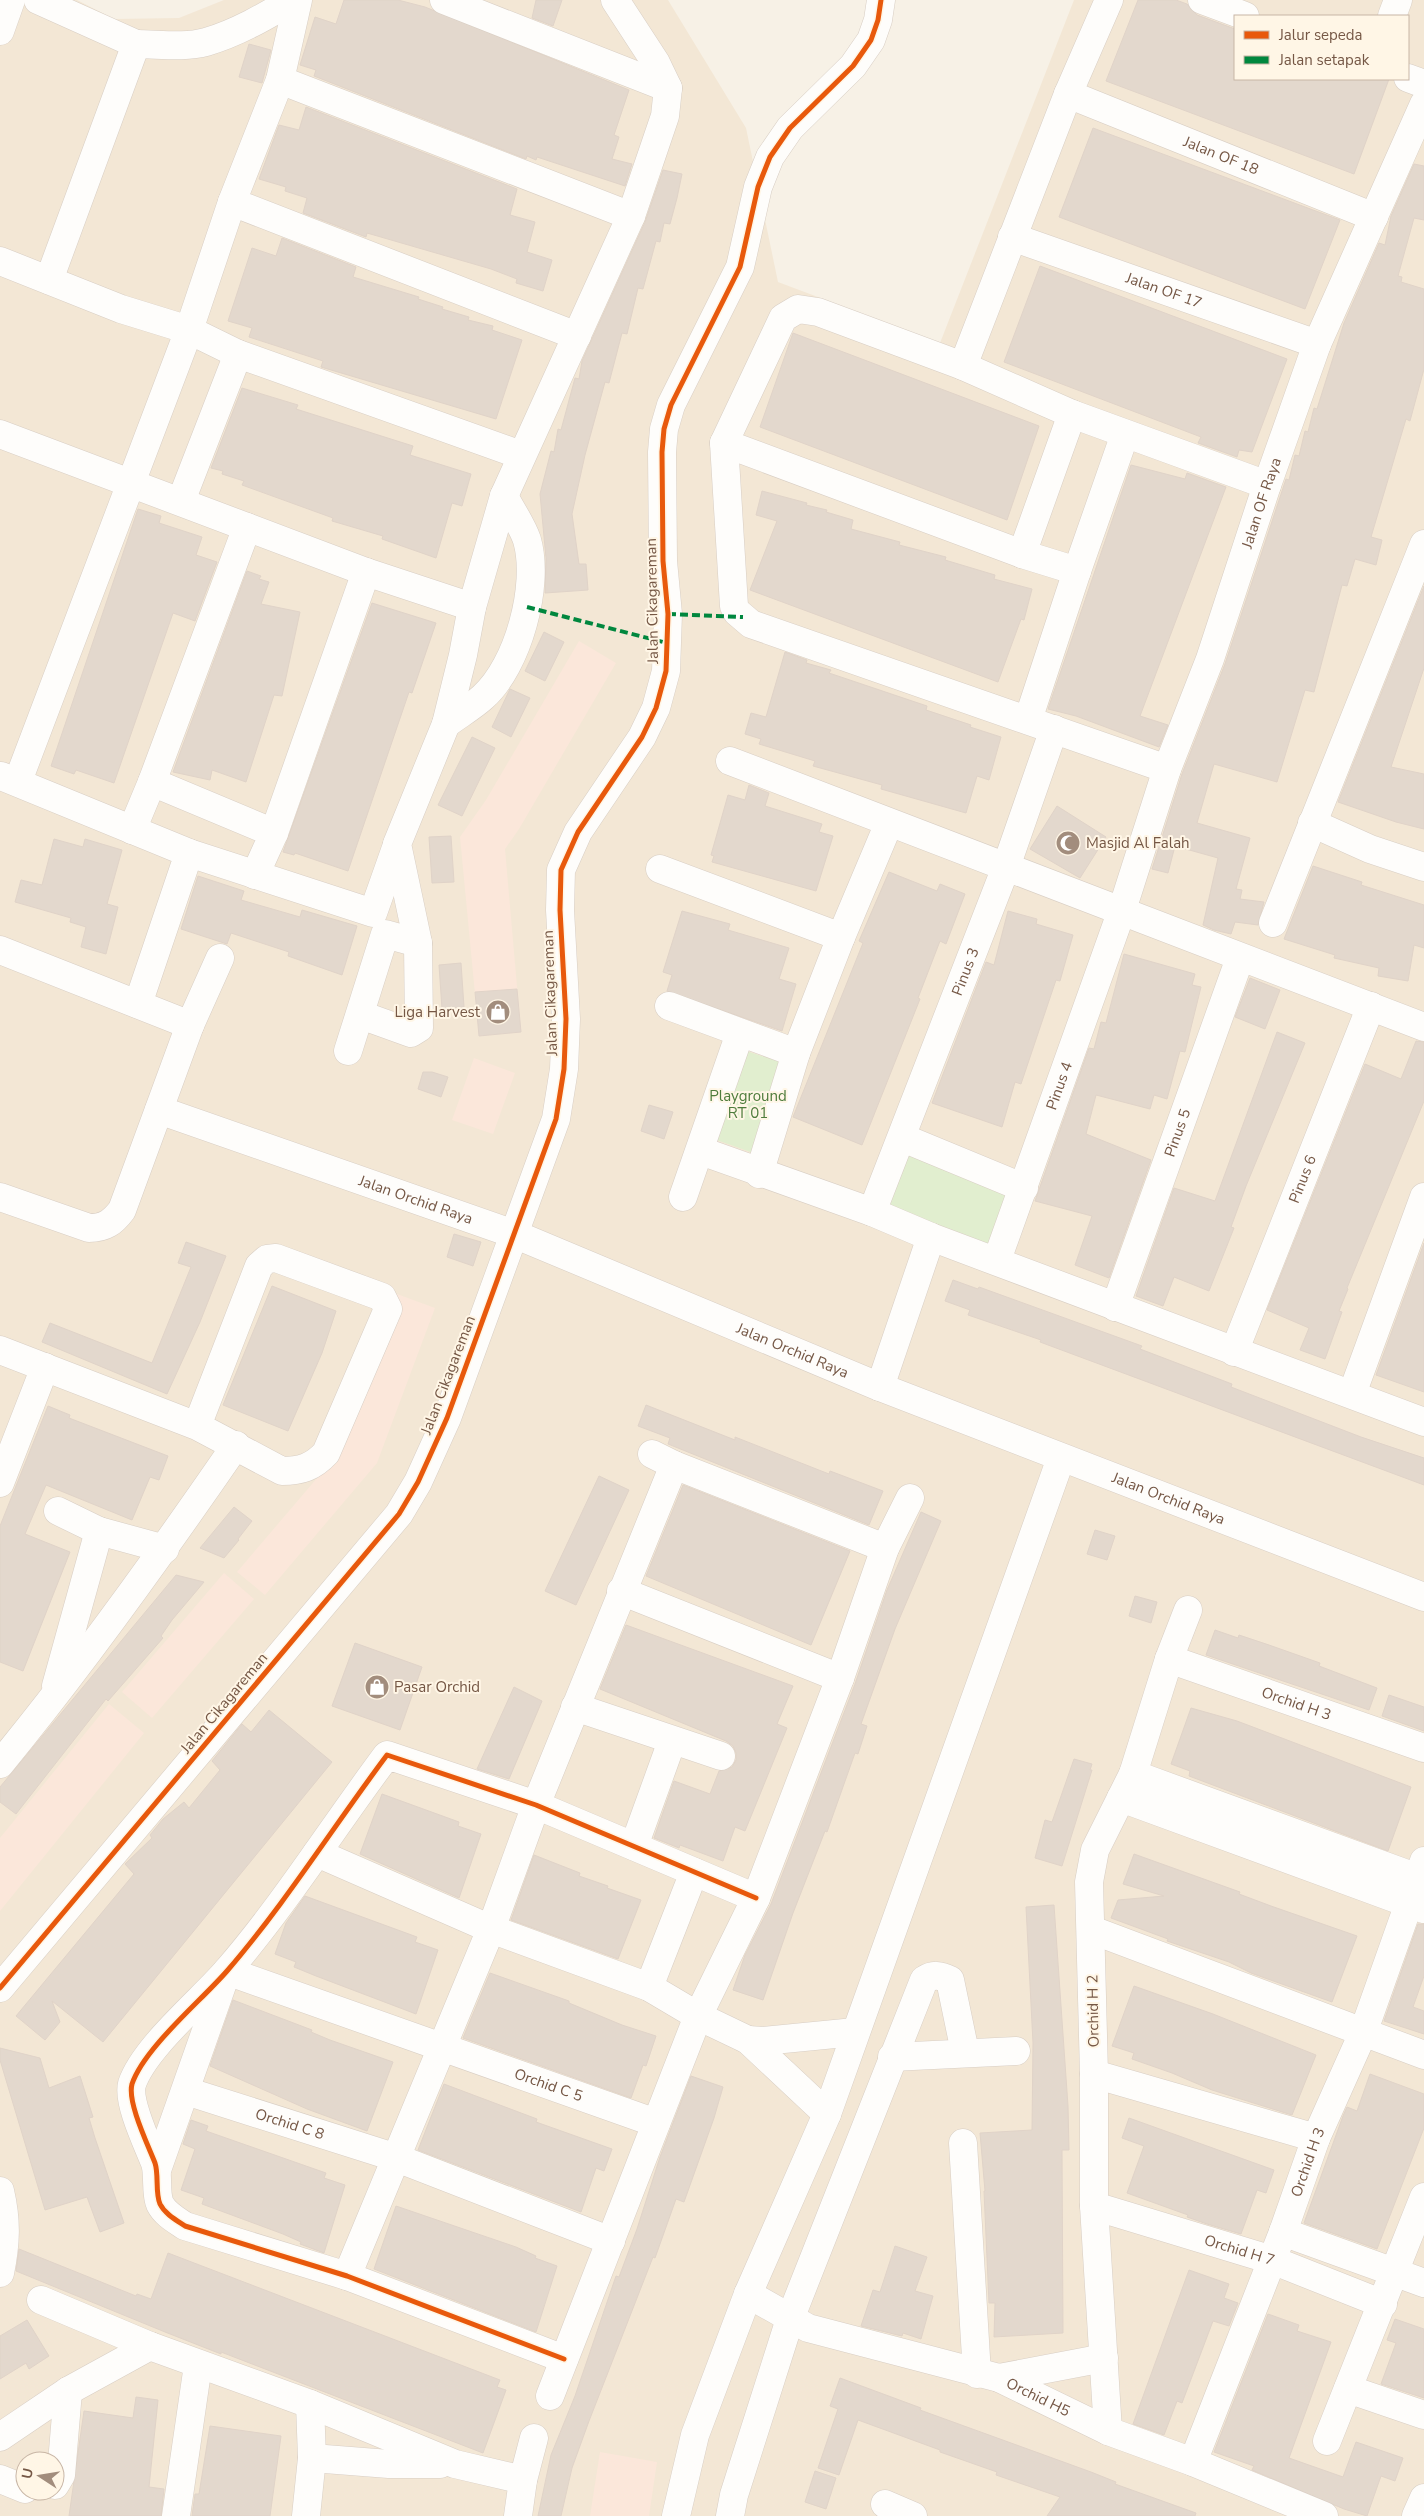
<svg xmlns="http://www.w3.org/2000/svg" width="1424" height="2516" viewBox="0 0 1424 2516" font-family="'Nunito Sans',sans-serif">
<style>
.residential{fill:#f3e7d5;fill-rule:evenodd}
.commercial{fill:#fbe7da}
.green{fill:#e1eecf}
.building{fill:#e3d8cd;stroke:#e0d3c8}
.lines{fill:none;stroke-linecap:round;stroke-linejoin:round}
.minor-casing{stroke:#d8cec4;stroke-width:29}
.tertiary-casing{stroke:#d8cec4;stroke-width:29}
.minor{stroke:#fefdfb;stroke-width:28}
.tertiary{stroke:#fefdfb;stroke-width:28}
.quiet{stroke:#00873e;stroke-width:4;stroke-dasharray:8 4;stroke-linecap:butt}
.cycleway-casing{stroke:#fff6e6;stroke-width:8}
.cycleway{stroke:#e8590c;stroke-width:5}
.labels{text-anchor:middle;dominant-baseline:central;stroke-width:4;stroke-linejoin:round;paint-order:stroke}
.street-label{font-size:15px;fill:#755745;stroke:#fff6e6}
.poi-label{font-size:15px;fill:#755745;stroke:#fff6e6;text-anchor:start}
.park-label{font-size:15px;fill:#4e7c3c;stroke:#fff6e6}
</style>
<rect width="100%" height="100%" fill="#f7f1e6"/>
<path class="residential" d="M0,0H77L114,19L179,18L224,0H668L746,128L778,282L940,343L1074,0H1424V2516H0ZM1235,16H1408V79H1235ZM25,2461H55V2491H25Z"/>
<path class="commercial" d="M579,641L616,663L519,829L505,849L521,1032L479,1036L460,837L486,800Z
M474,1058L515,1073L493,1134L452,1120Z
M397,1294L435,1308L377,1463L265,1595L237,1572L341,1450Z
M224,1573L254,1599L152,1718L122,1692Z
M109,1704L144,1733L0,1911V1838Z
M600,2452L657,2462L649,2516H590Z"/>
<path class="green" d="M743,1050L784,1063L756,1154L714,1139Z
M907,1149L1011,1192L990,1251L884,1208Z"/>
<path class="building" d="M344,0H398L425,7L629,90L614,135L619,137L612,159L632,164L625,186L537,157L536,160L527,156L526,159L314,76L316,70L300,65L315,17L336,24Z
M536,0H562L553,26L532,18Z
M1138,0H1176L1187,4L1197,15L1235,29V79H1389L1354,174L1106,81Z
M249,44L271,50L262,83L239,77Z
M306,107L517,189L510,215L535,222L527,252L552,260L543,291L516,283L517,279L491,269L367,233L366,237L303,213L307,198L285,191L286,187L259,179L279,125L299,130Z
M1093,128L1340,220L1305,309L1059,217Z
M1414,164L1424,166V220L1414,218L1398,276L1402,277L1401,282L1424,289V369L1410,421L1406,419L1371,537L1382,540L1376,565L1355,559L1347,586L1342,585L1314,692L1305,690L1277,782L1214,764L1197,823L1250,838L1236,889L1242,890L1240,899L1264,902L1258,925L1235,922L1231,934L1214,930L1203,925L1218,858L1175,846L1168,873L1152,869L1182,774L1225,664L1286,479L1289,480L1295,455L1299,456L1305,431L1308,432L1314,408L1317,409L1344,323L1379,243L1385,245L1391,216Z
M663,170L682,174L677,198L670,224L664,223L660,242L656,241L643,289L638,288L627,334L622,333L609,383L605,382L585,455L572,514L579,564H586L588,590L545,593L546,558L540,494L551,451L554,452L558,429L561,430L575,378L579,379L582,361L645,222Z
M282,238L356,267L353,277L419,297L418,299L443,307L442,309L469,317L468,320L493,326L492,330L522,340L496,419L321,367L323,361L249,337L252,328L228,321L252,248L276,256Z
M1040,266L1287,359L1252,452L1239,450L1237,457L1198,443L1201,437L1004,362Z
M793,333L1039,426L1007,520L760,427Z
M242,388L298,405L296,409L413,446L410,455L471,474L462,506L452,503L436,558L382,539L383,536L332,521L333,518L242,485L244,481L222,474L223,471L211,468Z
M1131,465L1185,479L1187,473L1226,487L1140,716L1168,725L1159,747L1076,716L1048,709Z
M762,491L807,503L806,505L827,510L826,512L853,520L851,529L900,542L899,545L946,557L945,560L995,575L994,579L1032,589L1024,620L1021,619L998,682L750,590L777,521L756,515Z
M138,509L161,516L159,523L202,537L196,555L217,562L195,621L173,613L114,783L76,770L74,774L51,766Z
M247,571L261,576L259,579L269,582L261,604L300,612L282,696L274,695L246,782L212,770L210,780L173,772Z
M1424,586V668L1391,767L1424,774V829L1396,822L1338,802Z
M372,603L436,623L412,693L409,692L348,871L295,853L294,855L283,852Z
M544,632L564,642L545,681L525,671Z
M785,652L807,660L806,663L831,670L829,673L927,706L926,710L971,725L970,727L1001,737L989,780L977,776L966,813L881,789L882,785L813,766L815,761L759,744L761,739L745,734L751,713L766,717Z
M510,689L530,698L511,737L492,727Z
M472,737L495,748L462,816L438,805Z
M749,785L769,793L765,806L822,824L819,832L833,836L816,891L712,862L714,856L711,855L728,795L745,800Z
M1057,806L1106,837L1080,878L1030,849Z
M451,836L454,882L432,883L429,837Z
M54,839L83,847L85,839L122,850L107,904L118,907L106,954L81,947L86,927L70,922L71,918L15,902L21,880L42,885Z
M1313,866L1362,882L1361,885L1424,905V948L1414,945L1408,981L1378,976L1379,968L1334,958L1335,955L1284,939Z
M889,872L937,891L940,884L965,894L946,944L940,941L918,998L920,999L862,1145L793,1117L863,943L859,941Z
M198,876L244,891L241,900L300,917L302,910L357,926L342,975L288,956L289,952L231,933L227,944L181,929Z
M682,911L730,924L728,930L789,948L779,979L796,984L782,1031L667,991L672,975L663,972Z
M1008,911L1037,919L1036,924L1073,935L1060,981L1056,980L1021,1084L1015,1082L1002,1127L932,1103L986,962L994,965Z
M1124,954L1195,974L1192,985L1201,987L1185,1052L1180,1051L1167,1099L1154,1095L1150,1109L1096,1095L1086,1134L1151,1160L1109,1278L1075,1265L1092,1216L1035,1201L1089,1048L1094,1049L1101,1022L1106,1023Z
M461,963L464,1007L442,1009L439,965Z
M1250,978L1280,990L1265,1029L1235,1017Z
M517,989L521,1032L479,1036L475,992Z
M1277,1032L1305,1043L1246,1186L1231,1227L1234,1228L1209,1291L1174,1277L1163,1306L1136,1296L1174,1188L1215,1201Z
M1416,1041L1424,1042V1101L1347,1288L1348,1289L1339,1311L1342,1312L1325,1359L1300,1350L1309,1328L1267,1310L1365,1064L1401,1079Z
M423,1072H432L448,1077L441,1097L418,1089Z
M649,1105L673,1112L664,1139L641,1131Z
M454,1234L481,1242L473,1266L447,1257Z
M186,1242L226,1256L200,1322L167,1394L42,1342L50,1323L152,1363L191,1267L178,1263Z
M1424,1243V1392L1376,1375Z
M953,1280L978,1289L979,1287L1142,1346L1140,1349L1232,1384L1231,1387L1361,1437L1424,1458V1485L1040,1342L1041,1340L968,1315L970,1310L945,1301Z
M272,1286L336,1311L322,1353L288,1431L223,1405Z
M646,1405L735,1440V1437L829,1474L830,1471L883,1491L869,1525L668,1444L670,1438L638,1426Z
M48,1406L70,1415L69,1418L168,1456L159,1480L150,1477L132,1520L46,1485L25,1534L70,1552L23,1671L0,1662V1526Z
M599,1476L629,1490L576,1605L545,1591Z
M683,1485L850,1551L811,1645L646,1576Z
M234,1507L252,1521L238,1539L239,1540L224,1558L200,1548Z
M921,1512L941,1521L895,1629L861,1724L867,1726L858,1754L855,1753L827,1832L825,1831L793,1913L763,2000L733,1990L745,1955L771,1904L855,1684L887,1590Z
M1095,1530L1115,1536L1107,1560L1087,1554Z
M176,1575L204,1582L172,1620L161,1636L163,1638L108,1701L106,1699L16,1814L0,1802V1787Z
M1135,1596L1157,1602L1151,1623L1129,1616Z
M626,1625L793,1686L777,1724L787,1728L745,1831L735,1827L723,1861L680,1845L679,1848L654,1838L674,1781L710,1794L719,1771L732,1767L736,1760V1753L733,1746L726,1741L600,1689Z
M1215,1630L1238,1638L1239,1635L1269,1645L1320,1663L1319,1666L1377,1688L1369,1710L1206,1655Z
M355,1643L422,1667L400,1730L332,1706Z
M514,1687L542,1701L509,1779L477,1769Z
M1389,1695L1424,1707V1731L1382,1716Z
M1191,1708L1237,1721L1411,1787L1388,1851L1189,1776L1190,1771L1171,1764Z
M269,1710L332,1762L103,2042L52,2001L60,2022L45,2040L16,2016L134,1874L125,1864L152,1838L150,1835L163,1819L184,1802L189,1808L220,1770L212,1761L242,1724L251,1732Z
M1074,1759L1092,1764L1090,1770H1092L1062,1866L1035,1858L1045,1820L1052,1822Z
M382,1794L459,1822L458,1826L481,1834L459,1898L360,1854Z
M1134,1854L1240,1892L1239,1894L1271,1906L1357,1936L1332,2002L1251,1973L1229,1962L1167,1941L1168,1939L1111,1918L1118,1900L1164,1896L1123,1884Z
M534,1855L580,1873L579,1876L608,1886L607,1888L641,1900L618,1959L511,1920Z
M305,1896L417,1937L415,1942L438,1950L416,2014L316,1976L294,1967L296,1962L275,1954L286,1923Z
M1054,1905L1068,2106L1069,2150H1062L1063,2333L994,2337L995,2303H989L984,2191H985L980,2133L1032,2130L1033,2043L1026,1907Z
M1418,1924H1424V1976L1413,2007L1424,2011V2034L1384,2021Z
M490,1973L569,2001V2003L622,2025L656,2036L646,2066L643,2065L631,2098L463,2038Z
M1134,1986L1213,2014L1316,2055L1292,2115L1212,2090L1172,2073L1132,2059L1134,2053L1112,2046Z
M233,2000L312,2030L311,2032L330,2040L393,2062L367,2131L307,2109L210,2066Z
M0,2048L40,2058L49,2088L80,2076L93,2117L89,2118L95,2138L124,2223L100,2232L87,2197L45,2210L0,2060Z
M1370,2074L1424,2094V2128L1377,2249L1304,2223L1343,2116L1347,2107L1357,2111Z
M691,2076L723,2087L714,2118L684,2202L676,2199L655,2258L653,2257L589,2421L572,2468L561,2516H538L551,2455L575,2396L616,2276L619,2277L637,2229L660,2157Z
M444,2084L537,2119L536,2122L612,2149L604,2171L596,2168L581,2212L418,2150Z
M1129,2118L1274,2170L1266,2193L1257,2190L1241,2234L1207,2224L1187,2217L1188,2215L1127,2193L1144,2146L1122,2138Z
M191,2120L208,2126L206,2131L326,2173L324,2178L345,2185L324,2253L300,2244L301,2242L283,2234L202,2204L204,2198L181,2190L195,2149L183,2144Z
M396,2206L516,2247L536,2256L535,2258L557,2266L536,2332L374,2269Z
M895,2246L927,2257L915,2291L933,2296L921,2339L903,2333L902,2336L861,2326L873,2290L880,2292Z
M19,2249L136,2296L137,2294L151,2299L168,2253L500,2380L497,2387L506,2390L483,2453L221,2352V2354L165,2332L16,2271Z
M1189,2270L1229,2284L1224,2298L1238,2303L1229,2326L1213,2321L1182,2403L1177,2401L1164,2435L1133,2424Z
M1268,2314L1299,2325L1297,2331L1331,2342L1289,2458L1343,2477L1356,2442L1403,2458L1395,2481L1381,2476L1367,2516L1344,2509L1252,2470L1254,2466L1214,2452Z
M1395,2319L1424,2329V2398L1381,2384L1396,2343L1387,2340Z
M27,2320L49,2356L29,2369L26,2363L0,2379V2336Z
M840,2378L921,2408L920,2410L1091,2472L1116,2482L1115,2484L1196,2513L1195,2516H1047L1060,2497L996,2475L997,2472L940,2452V2450L858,2420L839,2475L818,2468L838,2409L830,2406Z
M136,2397L158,2400L149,2487L164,2489L161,2516H69L84,2411L133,2418Z
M210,2426L281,2436L270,2516H192L195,2494H199Z
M815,2471L836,2478L826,2509L805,2502Z"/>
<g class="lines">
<defs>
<g id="minor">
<path d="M38,0L136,44L49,280"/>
<path d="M298,0L280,80L232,202L577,336"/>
<path d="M444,0L668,88"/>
<path d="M1109,0L1068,94L963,366L1072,414L1267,485"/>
<path d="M1202,0L1245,16"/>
<path d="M1392,16L1398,0"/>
<path d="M0,31L11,0"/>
<path d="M136,44C159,44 184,48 206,42C237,33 266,16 293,0"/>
<path d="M1408,78L1424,84"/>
<path d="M280,80L631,216"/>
<path id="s1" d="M1068,94L1374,217"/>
<path id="s2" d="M1012,237L1317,344"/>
<path d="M0,261L121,309L189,330L238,354L521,455"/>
<path d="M963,366L818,312L798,309L783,318L724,443L734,606L737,612L751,624L1167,769"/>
<path d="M0,434L366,572L472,607"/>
<path d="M724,443L1022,554L1077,571"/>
<path d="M181,501L238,354"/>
<path d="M1022,554L1072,414"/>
<path d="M1028,720L1077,571L1125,434"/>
<path d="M446,724C458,715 472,707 483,697C518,666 540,585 527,540C522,525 511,510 504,496"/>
<path d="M730,761L1424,1027"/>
<path d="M1,776L189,853L138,1004"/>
<path d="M18,781L189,330L232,202"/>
<path d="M152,782L247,527"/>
<path d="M1312,823L1370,849L1424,867"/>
<path d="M132,830L152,782L274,833L255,875"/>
<path d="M274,833L366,572"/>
<path d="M189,853L373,913L397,845"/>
<path d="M660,869L841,937"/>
<path d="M1273,923L1424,544"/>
<path d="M0,950L190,1025"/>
<path d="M669,1006L796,1053"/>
<path d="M361,1015L411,1033L419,1028L418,943L397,844L446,724L463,655L472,607L504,496L631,216L665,116L668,88L656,63L615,0"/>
<path d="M348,1051L385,934L418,943"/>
<path id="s3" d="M159,1110L514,1234L880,1387L1424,1597"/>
<path d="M903,1138L1024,1188"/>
<path d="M701,1151L872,1212L931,1237L1424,1422"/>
<path d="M759,1174L796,1053L841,937L889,823"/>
<path d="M0,1197L89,1228C105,1228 113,1222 122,1210L190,1025L220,958"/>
<path d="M683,1197L740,1033"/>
<path id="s4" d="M872,1212L1006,867L1054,729"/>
<path id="s5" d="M997,1260L1122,910L1167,769L1210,659L1267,485L1317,344L1424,104"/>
<path id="s6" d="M1115,1307L1240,958"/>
<path d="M0,1350L197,1426L282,1471C301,1471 313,1467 326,1453L388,1309L382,1297L276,1258L267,1259L259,1266L197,1426"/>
<path id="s7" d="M1234,1352L1371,1006"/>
<path d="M880,1387L931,1237"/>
<path d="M1352,1394L1424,1197"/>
<path d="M652,1454L674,1465L885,1548"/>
<path d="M0,1483L45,1367"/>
<path d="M58,1511L99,1531L165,1549"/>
<path d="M621,1591L840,1678"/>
<path id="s8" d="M1169,1659L1424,1748"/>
<path d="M56,1686L99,1531"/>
<path d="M575,1707L721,1756"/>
<path d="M0,1764C84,1662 161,1554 236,1445"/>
<path d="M1133,1774L1418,1878"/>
<path d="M1121,1798L1424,1909"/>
<path d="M634,1846L672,1741"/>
<path d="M317,1853L491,1929L649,1987L698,2016L748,2040L827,2114"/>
<path d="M1092,1930L1424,2055"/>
<path d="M649,1987L694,1872"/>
<path d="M748,2040L763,2041L855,2032"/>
<path d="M892,2057L1016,2051"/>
<path d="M1094,2074L1316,2138"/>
<path id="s9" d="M186,2091L394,2157L611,2241"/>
<path d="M963,2143L977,2374"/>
<path id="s10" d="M157,2170L227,1971L656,2123"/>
<path id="s11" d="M1094,2206L1272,2260L1383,2304"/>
<path d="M1283,2232L1424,2283"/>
<path d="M347,2276L491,1929L536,1805L674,1465"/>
<path id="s12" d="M748,2294L808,2328L999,2378L1108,2431L1193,2462L1324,2516"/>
<path d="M41,2300L150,2346L310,2404L455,2464L523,2480"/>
<path d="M564,2359L347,2276L185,2226C176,2220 165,2214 160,2204C155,2193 159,2175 155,2163C148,2145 127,2102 132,2084C144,2048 201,2001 227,1971C285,1904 333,1827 387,1755L536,1805L756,1898"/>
<path d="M999,2378L1104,2358"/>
<path d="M1348,2389L1424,2415"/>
<path d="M550,2396L698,2016L756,1898L840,1678L885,1548L910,1498"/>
<path d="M1108,2431L1094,2206V2074L1089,1882L1095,1850L1133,1774L1169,1659L1188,1610"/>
<path d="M0,2437L68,2391L150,2346"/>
<path d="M1327,2441L1424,2197"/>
<path d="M312,2458L389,2464H440"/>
<path id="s13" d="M1193,2462L1283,2232L1316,2138L1363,2033L1424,1861"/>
<path d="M0,2479L25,2489"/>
<path d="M55,2485L61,2475L68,2391"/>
<path d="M885,2504L913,2516"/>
<path d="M176,2516L198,2365"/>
<path d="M306,2516L312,2458L310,2404"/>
<path d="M518,2516L523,2480L534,2438"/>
<path d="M676,2516L695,2435L748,2294L827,2114L1061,1458"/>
<path d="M730,2516L734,2495L790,2319L924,1980C933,1974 940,1975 950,1980L965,2052"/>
<path d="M1416,2516L1424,2498"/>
</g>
<path id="tertiary" d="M0,1988L399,1514L418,1482L447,1418L556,1119L564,1069L566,1019L560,910L561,870L578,832L642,737L656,708L666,671L668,614L663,561L662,452L664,429L671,405L740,267L758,187L770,157L790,128L853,66L871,40L878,20L881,0
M0,2191C7,2221 6,2243 0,2273"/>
</defs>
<use href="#minor" class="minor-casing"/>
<use href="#tertiary" class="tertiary-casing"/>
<use href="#minor" class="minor"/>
<use href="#tertiary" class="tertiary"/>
<path class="quiet" d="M527,607L667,643
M668,614L743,617"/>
<defs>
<path id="cycleway" d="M0,1988L399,1514L418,1482L447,1418L556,1119L564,1069L566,1019L560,910L561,870L578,832L642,737L656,708L666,671L668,614L663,561L662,452L664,429L671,405L740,267L758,187L770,157L790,128L853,66L871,40L878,20L881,0
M564,2359L347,2276L185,2226C176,2220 165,2214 160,2204C155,2193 159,2175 155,2163C148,2145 127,2102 132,2084C144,2048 201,2001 227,1971C285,1904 333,1827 387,1755L536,1805L756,1898"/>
</defs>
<use href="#cycleway" class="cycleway-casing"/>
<use href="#cycleway" class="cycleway"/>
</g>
<defs>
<symbol id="mosque-disc" viewBox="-11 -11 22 22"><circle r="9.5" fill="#a28d7d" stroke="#fff6e6"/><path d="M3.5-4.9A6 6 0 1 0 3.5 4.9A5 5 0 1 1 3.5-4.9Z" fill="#fff"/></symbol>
<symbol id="shop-disc" viewBox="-11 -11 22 22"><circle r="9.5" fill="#a28d7d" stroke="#fff6e6"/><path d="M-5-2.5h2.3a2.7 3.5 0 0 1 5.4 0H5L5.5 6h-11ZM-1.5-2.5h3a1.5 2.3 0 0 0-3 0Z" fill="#fff"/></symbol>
</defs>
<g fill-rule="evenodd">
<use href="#mosque-disc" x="1054" y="829" width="28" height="28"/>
<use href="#shop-disc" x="484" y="998" width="28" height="28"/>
<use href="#shop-disc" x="363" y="1673" width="28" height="28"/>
</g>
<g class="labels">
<g class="street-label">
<text stroke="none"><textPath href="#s1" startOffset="165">Jalan OF 18</textPath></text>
<text stroke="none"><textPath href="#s2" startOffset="161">Jalan OF 17</textPath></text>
<text stroke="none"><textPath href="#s5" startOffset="802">Jalan OF Raya</textPath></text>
<text transform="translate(652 601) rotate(-91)">Jalan Cikagareman</text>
<text stroke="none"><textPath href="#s4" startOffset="258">Pinus 3</textPath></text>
<text transform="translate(550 993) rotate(-92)">Jalan Cikagareman</text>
<text stroke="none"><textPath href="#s5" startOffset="185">Pinus 4</textPath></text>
<text stroke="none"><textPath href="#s6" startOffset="185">Pinus 5</textPath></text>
<text stroke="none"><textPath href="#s7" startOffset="186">Pinus 6</textPath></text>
<text stroke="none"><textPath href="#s3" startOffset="272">Jalan Orchid Raya</textPath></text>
<text stroke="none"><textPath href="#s3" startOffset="678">Jalan Orchid Raya</textPath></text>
<text transform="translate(448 1375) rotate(-69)">Jalan Cikagareman</text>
<text stroke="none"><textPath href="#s3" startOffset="1082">Jalan Orchid Raya</textPath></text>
<text transform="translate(224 1703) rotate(-50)">Jalan Cikagareman</text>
<text stroke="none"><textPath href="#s8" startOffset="135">Orchid H 3</textPath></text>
<text transform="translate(1093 2011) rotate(-91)">Orchid H 2</text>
<text stroke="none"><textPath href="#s10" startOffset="552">Orchid C 5</textPath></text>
<text stroke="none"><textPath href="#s9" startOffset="109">Orchid C 8</textPath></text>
<text stroke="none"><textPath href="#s13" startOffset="321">Orchid H 3</textPath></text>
<text stroke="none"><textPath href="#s11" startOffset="152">Orchid H 7</textPath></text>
<text stroke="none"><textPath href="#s12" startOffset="310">Orchid H5</textPath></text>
</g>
<g class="poi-label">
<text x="1086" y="843">Masjid Al Falah</text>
<text x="480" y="1012" text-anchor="end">Liga Harvest</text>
<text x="394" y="1687">Pasar Orchid</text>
</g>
<g class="park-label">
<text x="748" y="1096">Playground<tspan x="748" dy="17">RT 01</tspan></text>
</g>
</g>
<rect x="1234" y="15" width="175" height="65" fill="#fff6e6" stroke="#c8b6a6"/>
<rect x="1244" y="31" width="25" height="8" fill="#e8590c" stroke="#c8b6a6"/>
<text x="1279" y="40" font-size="15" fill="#755745">Jalur sepeda</text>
<rect x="1244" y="56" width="25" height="8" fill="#00873e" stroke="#c8b6a6"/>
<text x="1279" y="65" font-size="15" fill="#755745">Jalan setapak</text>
<g transform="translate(40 2476) rotate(282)"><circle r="24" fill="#fff6e6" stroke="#c8b6a6"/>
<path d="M0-4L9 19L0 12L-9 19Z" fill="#a28d7d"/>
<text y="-8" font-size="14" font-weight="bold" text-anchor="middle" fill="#755745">U</text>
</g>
</svg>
